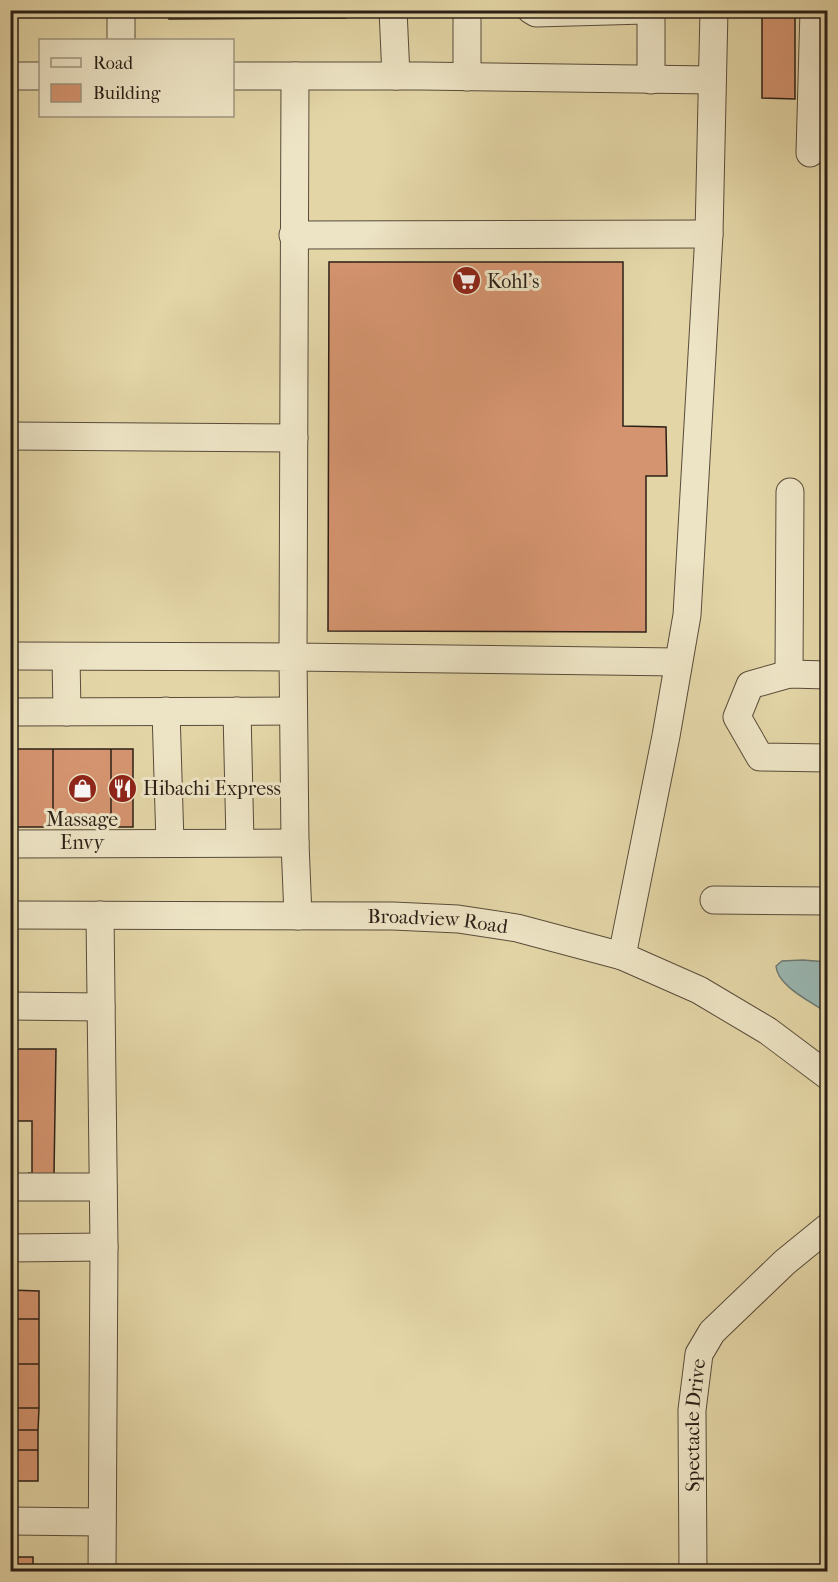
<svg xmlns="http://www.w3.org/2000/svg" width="838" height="1582" viewBox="0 0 838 1582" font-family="'IM FELL French Canon',serif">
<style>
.water{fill:#99b6b1;stroke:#6d7a73;stroke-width:1.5}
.building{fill:#d4946f;stroke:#2b1f16;stroke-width:1.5}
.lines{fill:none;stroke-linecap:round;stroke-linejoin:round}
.minor-casing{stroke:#594c3a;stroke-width:29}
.minor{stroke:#ede4c5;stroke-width:27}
.labels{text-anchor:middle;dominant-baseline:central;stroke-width:6;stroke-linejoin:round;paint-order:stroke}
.poi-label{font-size:20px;fill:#2b1f16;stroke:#ede4c5;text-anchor:start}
.street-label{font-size:20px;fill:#2b1f16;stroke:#ede4c5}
</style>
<rect width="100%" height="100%" fill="#e3d5a6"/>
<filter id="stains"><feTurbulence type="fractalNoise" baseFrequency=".00333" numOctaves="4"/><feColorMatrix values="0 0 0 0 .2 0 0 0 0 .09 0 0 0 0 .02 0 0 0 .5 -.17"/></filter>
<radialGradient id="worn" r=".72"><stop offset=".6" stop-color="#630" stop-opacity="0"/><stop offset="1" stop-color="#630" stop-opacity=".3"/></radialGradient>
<path class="water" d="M803,960L827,962V1013C812,1002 777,986 776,966L782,961Z"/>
<path class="building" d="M169,10H346V18L169,19Z
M762,10H795V99L762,98Z
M329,262H623V426L666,427L667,476H646V632L328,631Z
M10,749H53V827H10Z
M53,749H111V827H53Z
M111,749H133V827H111Z
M10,1049H56L54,1174L28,1177L29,1173L32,1174V1121H10Z
M10,1290L39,1291V1319H10Z
M10,1319H39V1364H10Z
M10,1364H39V1408H10Z
M10,1408H39L38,1430H10Z
M10,1430H38V1450H10Z
M10,1450H38V1481H10Z
M10,1557H33V1567H45V1572H10Z"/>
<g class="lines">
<defs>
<g id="minor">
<path d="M393,10L396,76"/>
<path d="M531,10L536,13L645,10"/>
<path d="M651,10V80"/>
<path d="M121,40V10"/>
<path d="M10,76H40"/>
<path d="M232,76H421L712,80"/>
<path d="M295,76L293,657L678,662"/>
<path d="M467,77V10"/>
<path d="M810,153L814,10"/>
<path d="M293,235L709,234"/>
<path d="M10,436L294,438"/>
<path d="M10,656L293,657L295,843L298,916"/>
<path d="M66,657L67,712"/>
<path d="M789,674L790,492"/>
<path d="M828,675L789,674L750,685L737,717L760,757L828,758"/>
<path d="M166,711L170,843"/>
<path d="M237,711L240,842"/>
<path d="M10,712L293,711"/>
<path d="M10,844L295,843"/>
<path d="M714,900L828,901"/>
<path id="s1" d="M10,915L393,916L458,919L517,928L622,956L699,990L768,1031L828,1076"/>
<path d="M100,915L104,1247L102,1572"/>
<path d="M622,956L666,736L687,615L709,234L714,10"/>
<path d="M10,1006L101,1007"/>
<path d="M10,1187H103"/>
<path d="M10,1248L104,1247"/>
<path d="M10,1521L102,1522"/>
<path id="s2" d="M693,1572L692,1410L699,1354L712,1332L785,1262L828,1227"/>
</g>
</defs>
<use href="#minor" class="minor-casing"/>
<use href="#minor" class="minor"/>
</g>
<defs>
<symbol id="supermarket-disc" viewBox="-11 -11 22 22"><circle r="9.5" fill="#8f2418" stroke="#ede4c5"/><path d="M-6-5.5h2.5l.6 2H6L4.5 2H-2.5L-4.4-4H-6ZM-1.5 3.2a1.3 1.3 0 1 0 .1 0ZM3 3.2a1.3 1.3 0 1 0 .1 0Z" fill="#fff"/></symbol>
<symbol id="shop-disc" viewBox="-11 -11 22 22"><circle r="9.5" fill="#8f2418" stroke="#ede4c5"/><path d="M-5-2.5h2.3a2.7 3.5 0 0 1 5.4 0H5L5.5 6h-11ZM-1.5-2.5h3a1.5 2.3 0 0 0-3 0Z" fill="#fff"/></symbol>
<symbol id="restaurant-disc" viewBox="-11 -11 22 22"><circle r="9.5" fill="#8f2418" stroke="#ede4c5"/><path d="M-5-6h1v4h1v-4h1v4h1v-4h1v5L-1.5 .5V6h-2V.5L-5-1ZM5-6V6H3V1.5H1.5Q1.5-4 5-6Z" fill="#fff"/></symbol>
</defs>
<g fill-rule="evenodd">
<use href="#supermarket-disc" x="450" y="264" width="33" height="33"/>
<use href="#shop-disc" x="66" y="772" width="33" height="33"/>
<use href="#restaurant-disc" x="106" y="772" width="33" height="33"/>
</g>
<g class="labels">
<g class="poi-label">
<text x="487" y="281">Kohl's</text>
<text x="143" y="788">Hibachi Express</text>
<text x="82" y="819" text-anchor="middle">Massage<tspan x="82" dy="23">Envy</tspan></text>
</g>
<g class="street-label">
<text stroke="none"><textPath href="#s1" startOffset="428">Broadview Road</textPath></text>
<text stroke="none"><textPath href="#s2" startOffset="147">Spectacle Drive</textPath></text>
</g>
</g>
<rect width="838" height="1582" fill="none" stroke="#e3d5a6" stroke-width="36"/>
<rect x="12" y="12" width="814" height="1558" fill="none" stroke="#2b1f16" stroke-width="3"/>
<rect x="18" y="18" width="802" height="1546" fill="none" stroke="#2b1f16" stroke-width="1.5"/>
<rect x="39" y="39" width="195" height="78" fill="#ede4c5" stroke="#9f957f" stroke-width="1.5"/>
<rect x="51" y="58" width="30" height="9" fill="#ede4c5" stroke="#9f957f" stroke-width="1.5"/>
<text x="93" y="69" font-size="18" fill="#2b1f16">Road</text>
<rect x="51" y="84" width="30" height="18" fill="#d4946f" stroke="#9f957f" stroke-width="1.5"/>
<text x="93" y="99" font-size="18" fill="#2b1f16">Building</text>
<rect width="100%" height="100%" filter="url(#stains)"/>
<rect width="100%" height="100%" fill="url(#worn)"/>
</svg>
